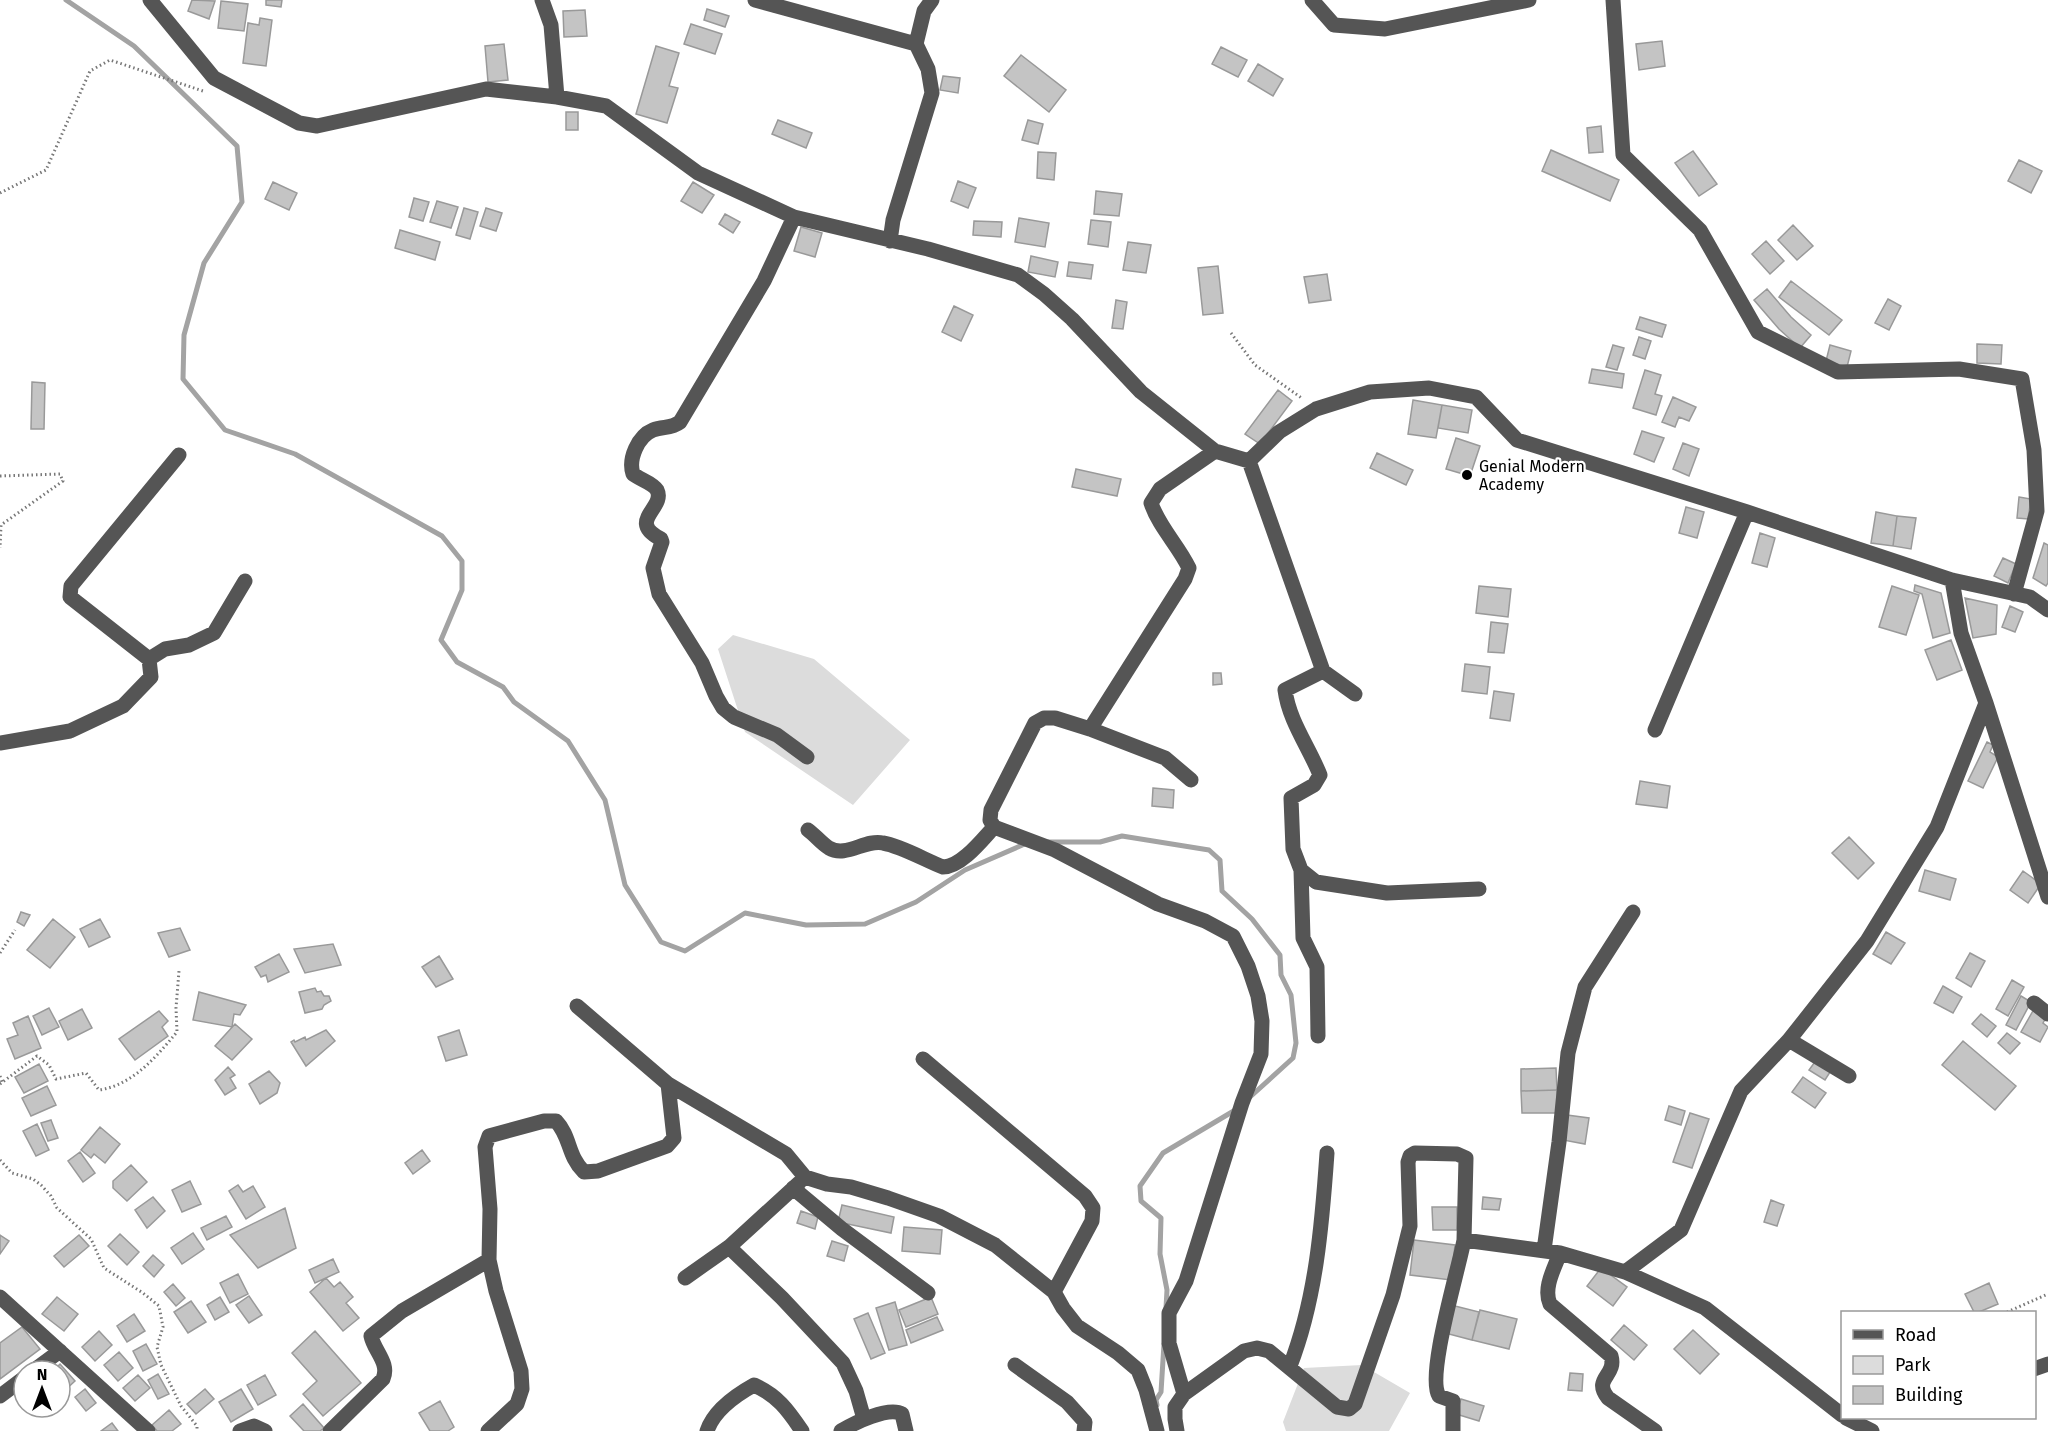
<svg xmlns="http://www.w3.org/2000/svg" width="2048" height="1431" viewBox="0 0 2048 1431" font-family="'Fira Sans',sans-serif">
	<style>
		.green { fill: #dcdcdc }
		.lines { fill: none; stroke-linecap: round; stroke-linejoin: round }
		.stream { stroke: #a3a3a3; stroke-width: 5 }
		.building { fill: #c4c4c4; stroke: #999; stroke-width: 1.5 }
		.path { stroke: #777; stroke-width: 3; stroke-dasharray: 1.5 3; stroke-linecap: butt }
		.minor { stroke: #555; stroke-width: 15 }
		.poi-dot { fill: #000; stroke: #fff; stroke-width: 2 }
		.labels { text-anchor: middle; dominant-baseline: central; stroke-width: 4.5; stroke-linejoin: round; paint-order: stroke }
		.poi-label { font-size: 16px; fill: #000; stroke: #fff; text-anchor: start }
	</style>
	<rect width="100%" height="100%" fill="#fff"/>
	<!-- green -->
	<path class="green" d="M733 635 814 659 910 740 853 805 745 732 718 649Z
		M1362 1365 1410 1393 1389 1431H1286L1283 1422 1304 1368Z"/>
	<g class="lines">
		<!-- stream -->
		<path class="stream" d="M66 0 134 46 237 146 242 202 204 263 184 335 183 379 225 430 295 454 442 536 462 561V590L441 640 457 662 503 687 514 702 568 741 605 800 625 885 661 942 685 951 745 913 806 925 865 924 916 902 965 870 1027 843
			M1048 842H1100L1122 836 1209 850 1220 860 1222 891 1252 919 1280 955 1281 975 1291 995 1296 1043 1293 1058 1250 1097
			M1166 1308 1167 1290 1160 1254 1161 1218 1141 1201 1140 1186 1163 1153 1237 1109
			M1157 1405 1156 1400 1161 1392 1164 1344"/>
	</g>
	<!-- building -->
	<path class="building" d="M192 0 215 1 209 19 188 11Z
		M266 0H282L281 7 266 5Z
		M221 1 248 4 244 31 218 28Z
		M707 9 729 16 725 27 704 20Z
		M585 10 587 36 564 37 563 11Z
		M260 18 272 20 266 66 243 63 248 23 259 25Z
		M691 24 722 34 715 54 684 44Z
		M1662 41 1665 66 1639 70 1636 44Z
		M504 44 508 80 488 82 485 46Z
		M656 46 679 53 669 86 678 88 667 123 636 114Z
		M1221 47 1247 60 1238 77 1212 64Z
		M1021 55 1066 90 1049 112 1004 76Z
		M1258 64 1283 79 1273 96 1248 81Z
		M943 76 960 78 958 93 940 90Z
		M566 112H578V130H566Z
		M778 120 812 133 806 148 772 134Z
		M1028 120 1043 124 1038 144 1022 140Z
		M1601 126 1603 152 1589 153 1587 128Z
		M1551 150 1619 180 1610 201 1542 171Z
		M1693 151 1717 184 1699 196 1675 163Z
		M1038 152 1056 153 1054 180 1037 178Z
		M2019 160 2042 171 2031 193 2008 181Z
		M958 181 976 188 968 208 951 201Z
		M273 182 297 193 289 210 265 199Z
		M693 182 714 195 702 213 681 201Z
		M1096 191 1122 194 1119 216 1094 214Z
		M414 198 429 202 423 221 409 217Z
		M437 201 458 207 451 228 430 222Z
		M464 208 478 212 470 239 456 235Z
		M486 208 502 213 496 231 480 226Z
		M725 214 740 222 733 233 719 224Z
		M1019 218 1049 223 1045 247 1015 242Z
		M1091 220 1111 222 1108 247 1088 244Z
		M974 221 1002 222 1001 237 973 235Z
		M1793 225 1813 246 1797 260 1778 240Z
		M801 227 822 233 815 257 794 251Z
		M400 230 440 242 435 260 395 248Z
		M1766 241 1784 261 1770 274 1752 254Z
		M1128 242 1151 245 1146 273 1123 270Z
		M1031 256 1058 262 1055 277 1028 272Z
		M1069 262 1093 265 1091 279 1067 276Z
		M1218 266 1223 313 1203 315 1198 268Z
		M1327 274 1331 300 1309 303 1304 277Z
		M1791 281 1842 320 1829 335 1779 297Z
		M1767 289 1791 317 1811 335 1800 348 1779 329 1754 300Z
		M1888 299 1901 306 1889 330 1875 323Z
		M1116 300 1127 302 1123 329 1112 328Z
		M954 306 973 315 961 341 942 332Z
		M1640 317 1666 325 1662 337 1636 329Z
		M1639 337 1651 341 1645 359 1633 355Z
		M1977 344 2002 345 2001 364 1977 363Z
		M1613 345 1624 348 1617 370 1606 367Z
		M1830 345 1851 351 1847 367 1826 361Z
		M1592 369 1624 374 1622 388 1589 383Z
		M1645 370 1661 375 1655 394 1662 396 1656 415 1633 408Z
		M32 382 45 383 44 429H31Z
		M1278 390 1292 401 1260 444 1245 434Z
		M1673 397 1696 407 1689 421 1679 417 1675 427 1662 422Z
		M1413 400 1442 405 1436 438 1408 434Z
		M1442 405 1472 410 1468 433 1438 428Z
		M1642 431 1664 438 1654 462 1634 454Z
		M1456 438 1480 446 1470 476 1446 469Z
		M1683 443 1699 449 1689 476 1673 469Z
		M1377 453 1413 470 1406 485 1370 468Z
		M1076 469 1121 479 1117 496 1072 487Z
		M2019 497 2031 499 2028 519 2017 518Z
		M1686 507 1704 512 1697 538 1679 533Z
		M1876 512 1897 516 1893 546 1871 543Z
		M1897 516 1916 518 1911 549 1893 546Z
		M1760 533 1775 538 1767 567 1752 563Z
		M2044 543 2048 545V583L2046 586 2033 578Z
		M2003 558 2016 564 2008 583 1994 576Z
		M1915 585 1941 593 1950 633 1933 638 1922 594 1914 591Z
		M1479 586 1511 589 1508 617 1476 613Z
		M1892 586 1919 595 1906 635 1879 627Z
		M1965 598 1997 605 1996 634 1973 638Z
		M2010 606 2023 612 2015 632 2002 627Z
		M1491 622 1508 624 1504 653 1488 652Z
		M1951 640 1962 670 1937 680 1925 650Z
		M1465 664 1490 667 1487 694 1462 691Z
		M1213 673H1221L1222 684 1213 685Z
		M1494 691 1514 694 1510 721 1490 718Z
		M1987 742 1993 745 1990 752 1998 757 1983 788 1968 781Z
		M1640 781 1670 786 1667 808 1636 804Z
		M1153 788 1174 790 1173 808 1152 806Z
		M1849 837 1874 863 1858 879 1832 853Z
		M1925 870 1956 879 1950 900 1919 891Z
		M2023 871 2041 884 2028 903 2010 890Z
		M21 912 30 915 24 926 17 922Z
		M53 919 75 937 50 968 27 950Z
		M100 919 110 937 89 947 80 929Z
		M180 928 190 950 169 957 158 933Z
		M1886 932 1905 943 1891 964 1873 954Z
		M333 944 341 965 305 973 294 949Z
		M1970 953 1985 961 1971 987 1956 978Z
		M279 954 289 972 268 982 266 975 261 977 255 967Z
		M439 956 453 979 436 987 422 967Z
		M2012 980 2024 987 2008 1016 1996 1009Z
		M1943 986 1962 997 1953 1013 1934 1003Z
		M315 988 317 992 321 991 324 996H329L331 1001 324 1005 322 1009 305 1013 299 992Z
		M199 992 246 1005 240 1015 234 1014 232 1027 193 1020Z
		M2021 996 2031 1002 2016 1030 2006 1025Z
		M49 1008 59 1027 42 1035 33 1016Z
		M82 1009 92 1028 68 1040 59 1021Z
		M2034 1009 2047 1016 2043 1023 2048 1027 2040 1042 2021 1032Z
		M159 1011 168 1021 162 1027 168 1036 135 1060 119 1039Z
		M1981 1014 1996 1026 1987 1037 1972 1024Z
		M28 1016 41 1048 15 1059 7 1039 18 1035 13 1023Z
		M235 1024 252 1039 232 1060 215 1046Z
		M326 1030 335 1041 306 1066 291 1042 294 1040 295 1042 305 1037 306 1040Z
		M459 1030 467 1055 446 1061 438 1037Z
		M2007 1033 2020 1043 2010 1054 1998 1043Z
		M1963 1041 2016 1086 1995 1110 1942 1065Z
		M1817 1059 1832 1069 1825 1080 1809 1070Z
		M39 1064 48 1081 24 1093 15 1077Z
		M228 1067 235 1075 230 1078 236 1088 225 1095 215 1080Z
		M1556 1068 1557 1090 1521 1091V1069Z
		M269 1071 280 1083 277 1093 260 1104 249 1084Z
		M1803 1077 1826 1093 1815 1108 1792 1092Z
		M47 1086 56 1105 31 1116 22 1098Z
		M1557 1090 1558 1113H1522L1521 1091Z
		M1669 1106 1685 1111 1681 1125 1665 1120Z
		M1690 1113 1709 1119 1692 1168 1673 1162Z
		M1567 1115 1589 1118 1585 1144 1563 1140Z
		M51 1120 58 1138 48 1141 41 1123Z
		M37 1124 49 1150 36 1156 23 1131Z
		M100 1127 120 1144 105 1163 94 1154 91 1158 81 1150Z
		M422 1150 430 1161 413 1174 405 1163Z
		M80 1152 95 1173 83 1182 68 1161Z
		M131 1165 147 1182 127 1201 113 1188V1181Z
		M190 1181 201 1204 182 1212 172 1190Z
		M238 1185 243 1192 253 1186 265 1207 246 1219 229 1191Z
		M153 1197 165 1211 147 1228 135 1210Z
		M1483 1197 1501 1199 1499 1210 1482 1209Z
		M1771 1200 1784 1205 1777 1226 1764 1222Z
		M842 1205 894 1217 891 1233 838 1222Z
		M1432 1207H1457V1230H1433Z
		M285 1208 296 1248 258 1268 230 1235Z
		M801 1211 818 1217 815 1229 797 1223Z
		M226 1216 232 1227 207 1240 201 1228Z
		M904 1227 942 1230 940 1254 902 1251Z
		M193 1233 204 1249 182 1264 171 1248Z
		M120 1234 139 1252 127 1265 108 1246Z
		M0 1235 9 1241 0 1254Z
		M79 1235 89 1246 64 1267 54 1256Z
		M1414 1240 1455 1245 1451 1280 1410 1275Z
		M832 1241 848 1246 844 1261 827 1256Z
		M153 1255 164 1265 154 1277 143 1266Z
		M333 1259 339 1272 315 1283 309 1270Z
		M1601 1268 1627 1287 1613 1306 1587 1286Z
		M238 1274 248 1294 230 1303 220 1283Z
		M326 1278 334 1287 340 1282 353 1297 346 1303 359 1318 343 1331 310 1292Z
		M1989 1283 1998 1304 1979 1312H1974L1965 1294Z
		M173 1284 185 1298 176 1306 164 1292Z
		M249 1296 262 1315 249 1323 236 1305Z
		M57 1297 78 1314 64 1331 42 1314Z
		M220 1297 229 1312 215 1320 207 1305Z
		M931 1297 938 1314 906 1327 899 1310Z
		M191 1301 206 1322 188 1333 174 1312Z
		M895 1302 907 1345 889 1350 876 1308Z
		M1451 1305 1479 1312 1472 1340 1445 1333Z
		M1480 1310 1517 1319 1509 1349 1472 1340Z
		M868 1313 885 1353 871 1359 854 1319Z
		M134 1314 145 1331 127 1342 117 1326Z
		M937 1317 943 1330 911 1343 906 1330Z
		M1624 1325 1647 1345 1634 1360 1611 1340Z
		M22 1327 40 1349 0 1379V1343Z
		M1693 1330 1719 1354 1700 1374 1674 1349Z
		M99 1331 112 1345 95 1361 82 1347Z
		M315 1331 361 1383 323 1416 303 1394 317 1381 292 1353Z
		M146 1344 157 1364 143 1371 133 1351Z
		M119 1352 133 1368 118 1381 104 1365Z
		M60 1364 75 1381 62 1393 60 1391V1371H53Z
		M1570 1373 1583 1374 1582 1391 1568 1390Z
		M158 1374 169 1394 158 1399 148 1380Z
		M138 1375 150 1388 135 1401 123 1388Z
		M265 1375 276 1395 258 1405 247 1385Z
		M85 1389 96 1403 86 1411 75 1397Z
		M205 1389 214 1399 196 1414 187 1404Z
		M241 1389 253 1409 231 1422 219 1402Z
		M1461 1399 1484 1406 1479 1421 1456 1414Z
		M440 1401 454 1427 448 1431H430L419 1413Z
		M303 1404 324 1428 320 1431H304L290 1416Z
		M169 1410 181 1424 172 1431H157L152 1425Z
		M112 1423 118 1431H101Z"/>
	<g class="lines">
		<!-- path -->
		<path class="path" d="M0 193 46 170 90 71 110 60 203 91
			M1231 333 1255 365 1303 399
			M0 476 60 474 63 481 1 525 0 548
			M0 953 15 930
			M0 1076 2 1082
			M0 1084 37 1056 49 1065 56 1079 86 1073 99 1090C133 1085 156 1057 177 1032L176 1008 179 971
			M0 1160 12 1173 33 1179 41 1185 51 1196 57 1208 91 1239 104 1268 143 1293 159 1306 163 1327 157 1347 161 1365 181 1406 197 1426V1431
			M2007 1312 2048 1294"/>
		<!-- minor -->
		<path class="minor" d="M150 0 214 78 299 123 317 126 486 89 557 97 606 106 698 173 794 217 928 249 1018 275 1044 294 1072 319 1141 392 1215 451 1249 461 1279 432 1316 409 1370 392 1429 388 1476 397 1517 440 1747 512 1952 580 2030 597 2048 610
			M542 0 551 25 557 97
			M755 0 916 44
			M1312 0 1334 25 1385 29 1529 0
			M1613 0 1623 155 1700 230 1758 332 1838 372 1959 369 2022 379 2034 450 2037 511 2014 594
			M794 217 764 281 680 422C671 429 663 426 653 430 638 436 628 459 633 474 639 479 653 483 657 490 666 508 626 521 661 539L662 542 653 568 659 594 702 663 716 696 723 708 734 717 777 735 807 757
			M890 241 893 220 932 93 928 69 916 44 924 11 932 0
			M1249 461 1323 671 1355 694
			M1952 580 1961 633 1986 703 2048 897
			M149 659 165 649 189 645 214 633 245 581
			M1323 671 1285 690C1289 721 1309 747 1320 775L1314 785 1291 798 1293 849 1301 870 1316 882 1387 893 1479 889
			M1090 729 1165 758 1191 780
			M1655 730 1747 512
			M0 743 70 731 123 706 151 677 149 659 70 597 71 586 179 455
			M808 830C815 835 821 843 829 848 846 858 865 839 883 843 901 846 925 860 943 867 961 867 982 840 994 827
			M1301 870 1303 938 1317 967 1318 1036
			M2034 1003 2048 1014
			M577 1006 668 1084 786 1154 805 1177 827 1184 851 1187 888 1198 939 1216 995 1245 1054 1292 1063 1308 1077 1326 1118 1353 1138 1370 1146 1390 1157 1431
			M1789 1040 1849 1076
			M923 1059 1085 1196 1093 1208 1092 1221 1054 1292
			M793 1188 842 1229 928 1293
			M729 1247 782 1298 843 1363 856 1391 864 1419
			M1544 1250 1559 1142 1568 1053 1585 987 1633 912
			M1560 1253C1554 1269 1543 1288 1550 1304L1611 1356C1617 1376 1592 1378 1608 1398L1655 1431
			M1625 1272 1681 1230 1741 1091 1789 1040 1867 941 1937 827 1986 703
			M685 1278 729 1247 799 1183
			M0 1297 148 1431
			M1015 1365 1067 1402 1085 1422 1084 1431
			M1290 1366C1316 1299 1322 1225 1327 1153
			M2034 1369 2048 1364
			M33 1371 60 1351
			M1184 1394 1169 1343V1313L1186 1281 1242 1103 1261 1054 1262 1021 1258 996 1248 966 1233 936 1205 921 1158 904 1055 850 994 827 990 820 991 810 1035 723 1044 718H1055L1090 729 1185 579 1189 568C1178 545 1159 527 1151 503L1160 489 1215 451
			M0 1396 24 1378
			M1846 1418 1872 1431
			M240 1431 254 1426 265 1431
			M330 1431 383 1379C390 1363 374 1351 371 1336L402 1311 489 1260
			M488 1431 517 1404 522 1389 521 1371 496 1291 489 1260 490 1209 485 1147 489 1136 544 1121H556C571 1137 567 1155 584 1172L598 1171 667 1146 674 1138 668 1084
			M707 1431C714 1410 736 1395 754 1385 777 1395 788 1410 802 1431
			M841 1431C854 1423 889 1406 902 1414L906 1431
			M1177 1431 1175 1419V1407L1184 1394 1244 1351 1257 1348 1269 1351 1337 1407 1349 1409 1355 1404 1393 1295 1410 1226 1408 1162 1410 1156 1415 1153 1457 1154 1466 1158 1464 1240
			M1453 1431V1401L1439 1396C1426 1376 1459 1268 1464 1240L1560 1253 1625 1272 1705 1308 1842 1415"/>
	</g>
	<!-- markers -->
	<circle class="poi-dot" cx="1467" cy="475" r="6"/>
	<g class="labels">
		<!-- poi labels -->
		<g class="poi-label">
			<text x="1479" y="466">Genial Modern<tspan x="1479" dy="18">Academy</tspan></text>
		</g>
	</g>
	<!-- legend -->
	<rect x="1841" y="1311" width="195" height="108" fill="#ffffff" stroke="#999999" stroke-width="1.5"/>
	<rect x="1853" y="1330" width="30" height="9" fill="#555555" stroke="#999999" stroke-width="1.5"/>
	<text x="1895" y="1341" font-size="18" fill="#000000">Road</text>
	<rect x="1853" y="1356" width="30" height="18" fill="#dcdcdc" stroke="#999999" stroke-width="1.5"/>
	<text x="1895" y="1371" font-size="18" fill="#000000">Park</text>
	<rect x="1853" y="1386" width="30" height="18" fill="#c4c4c4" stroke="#999999" stroke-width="1.5"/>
	<text x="1895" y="1401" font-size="18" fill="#000000">Building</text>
	<!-- north arrow -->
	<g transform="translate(42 1389)"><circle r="28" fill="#ffffff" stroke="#999999" stroke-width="1.5"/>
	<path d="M0-4.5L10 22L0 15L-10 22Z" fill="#000000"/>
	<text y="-9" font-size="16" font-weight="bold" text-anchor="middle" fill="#000000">N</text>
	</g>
</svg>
